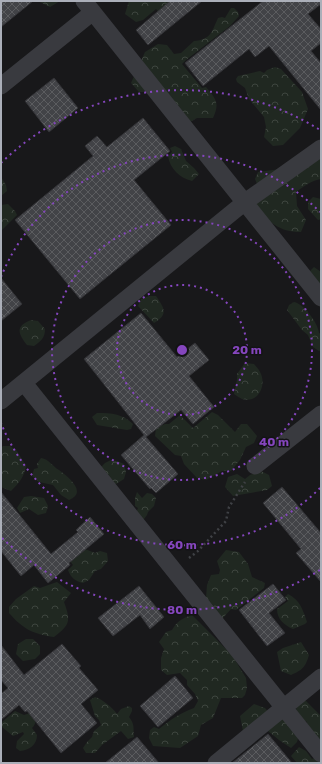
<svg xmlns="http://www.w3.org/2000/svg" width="322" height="764" viewBox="0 0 322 764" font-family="Rubik,sans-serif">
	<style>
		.forest { fill: url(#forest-crowns) }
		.building { fill: url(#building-cross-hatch); stroke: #323236 }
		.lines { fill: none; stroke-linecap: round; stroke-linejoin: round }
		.path { stroke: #3f4145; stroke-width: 2.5; stroke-dasharray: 2 3; stroke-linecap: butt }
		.minor { stroke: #393a3f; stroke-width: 17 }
		.ring { fill: none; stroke: #8546be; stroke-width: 2; stroke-dasharray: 2 4 }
		.centre { fill: #8546be; stroke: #131315; stroke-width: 2 }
		.ring-label { font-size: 12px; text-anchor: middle; font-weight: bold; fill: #8546be; stroke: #131315; stroke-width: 3; stroke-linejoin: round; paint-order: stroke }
	</style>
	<defs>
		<pattern id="forest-crowns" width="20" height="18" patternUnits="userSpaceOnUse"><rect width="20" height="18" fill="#202821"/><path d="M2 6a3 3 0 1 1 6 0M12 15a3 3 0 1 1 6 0" fill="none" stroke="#3e453f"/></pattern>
		<pattern id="building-cross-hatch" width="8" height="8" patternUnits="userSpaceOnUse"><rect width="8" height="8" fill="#424347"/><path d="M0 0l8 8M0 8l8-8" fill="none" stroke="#5b5c5f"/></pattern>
	</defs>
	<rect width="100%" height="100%" fill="#18181a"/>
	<!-- forest -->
	<path class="forest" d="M38 1H60L50 7Z
		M129 1H179L163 16 156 9 143 20 136 22 125 14Z
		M231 8H234L238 12 239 16 230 26 186 60 182 64 202 88 206 87C216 99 220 103 213 118H197L190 122 164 92H139L131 83 145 52 158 44 167 45 174 54 181 53 194 41C211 40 212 31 218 18L222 17 225 18Z
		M275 67 281 69 302 92 308 109 300 128 283 145 273 146 264 137 266 127 264 117 249 99 245 88 237 82 236 79 238 76 260 71 264 73 267 70Z
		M175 146 181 149 186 161 194 168 199 174 192 181C180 178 170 169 168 156L172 152 170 148Z
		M321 147V179C312 180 303 187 296 192L297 206 306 220 301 232C278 232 267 220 252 204L260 191 255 179 258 172 281 169Z
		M1 177 6 185 7 191 1 196Z
		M313 197 321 199V219L318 220 308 209V202Z
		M8 204 15 211 17 215 1 231V205Z
		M314 267 321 272V287L310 271Z
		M149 296H156C164 308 169 314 154 323L138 306 141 299Z
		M294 302C304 304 318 323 319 333L321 334V350L319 351 313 347 308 335 302 330 287 310 289 305Z
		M31 320 38 321 45 329C45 338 41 341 34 346L27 345C18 334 15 326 31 320Z
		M245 363 254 364C256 367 259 369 260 372 267 384 259 404 242 399 240 398 237 396 234 394 235 388 238 380 237 374Z
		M212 412 218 415 235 432 241 424H247L257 436 254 443 246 447 240 460 231 471H222L206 480 197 478 184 464 181 456 175 455 155 436 156 428 165 424H169L180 415 193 428Z
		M97 413C112 413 123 414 133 424L131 429 127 430 97 425 92 417Z
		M3 446H10L17 451 26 466C24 477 19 483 11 491L1 487V448Z
		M41 458C49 459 52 466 59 470 68 477 88 492 69 500L61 495 53 485 39 482 32 476 34 469 38 468 37 464Z
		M111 460 117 461 124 464 126 472 124 479 116 484H111L100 468 105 463Z
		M261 471 269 475 272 486 267 490 233 496 225 487 228 477 237 474 245 479 250 475Z
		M137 492 142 498 147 493 152 494 156 498 154 506 148 512 147 515 144 519 137 520 136 513 138 508 135 506V498Z
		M31 496 44 498 48 506 46 513 38 515 29 509 20 513 17 508 24 497Z
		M85 549 95 553 100 551 107 553 108 561 101 569 95 571 89 580 83 583C75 581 71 578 68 570L73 565 67 557Z
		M226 550 239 552 248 564 252 577 265 583 264 588 236 610 231 609 222 619 215 615 213 605 206 598 207 585 211 575 219 574 220 570 217 561Z
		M57 582 71 593 64 602C71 621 70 625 54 637 33 634 23 629 9 613V607L16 599 34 586 40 588Z
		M288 594C300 600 303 610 307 622L305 624 293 629C284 625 277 619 277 609L288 601 285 597Z
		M192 615 232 655 246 678 247 688 245 695 242 698H221L213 718 201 725 198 736 180 748 153 746 149 738 150 730 154 727 159 729C170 720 180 713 194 708L198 701 195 694 187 685V680L180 673 167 675 161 670V658L164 649 159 642 166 632 172 630C177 621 183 618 192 615Z
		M26 639H33L40 646V654L35 659 23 661 16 654 18 644Z
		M301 642 309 655C305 668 302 670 291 675L281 671 277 652 283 648Z
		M95 697C102 699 112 707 117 714L121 709 129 706 132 708V711L129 717C135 725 133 727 134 737L128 739 121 731 102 745 95 753H86L83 748 87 742 92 737 94 731 101 725 99 720 95 716 90 700Z
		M297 700 306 701 321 716V747L306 721H302L296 712Z
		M254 704 265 708 271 715 279 714 300 731 297 742 291 748 279 740 268 731H243L240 716Z
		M15 711 24 715 33 712C36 718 37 723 32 728L37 735C37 745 29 750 20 751L16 748 17 741 24 734 23 732 13 736 2 727V722Z
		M299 747 306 751 312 759 321 755V763H297L291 756Z"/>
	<!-- building -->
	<path class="building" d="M1 1H33L1 27Z
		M170 1H202L148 45 136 30Z
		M263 1H321V4L308 14 321 29V43L311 51 321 63V110L269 46 255 57 249 49 203 86 185 63Z
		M54 78 78 108 49 132 25 101Z
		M143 118 170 151 134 180 171 225 80 299 15 220 93 156 85 146 97 136 107 147Z
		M1 278 22 304 1 321Z
		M141 313 177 357 195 343 209 360 189 376 214 407 193 424 181 410 146 437 178 474 156 493 151 488 150 489 121 455 144 435 84 359Z
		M282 487 321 533V582L296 553 301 549 263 503Z
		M1 492 51 554 78 532 76 530 90 517 104 534 69 563 70 565 48 583 34 565 21 576 1 551Z
		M273 584 286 600 269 613 285 633 267 646 239 610Z
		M139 586 164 617 150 629 140 615 113 636 98 618Z
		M62 644 81 666 79 668 98 690 81 704 97 723 61 753 27 711 25 712 19 705 1 720V694L8 688 1 680V645L24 675Z
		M175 676 193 698 158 727 140 706Z
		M268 734 292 763H232Z
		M137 737 159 763H105Z"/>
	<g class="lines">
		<!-- path -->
		<path class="path" d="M189 558 198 551 226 521 229 507 245 482"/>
		<!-- minor -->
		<path class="minor" d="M84 1 321 298
			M1 86 93 12
			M24 383 321 754
			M1 401 245 202 321 148
			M255 466 321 414
			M216 763 321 677"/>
	</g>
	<!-- distance rings -->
	<g class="ring">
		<circle cx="182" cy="350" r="65"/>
		<circle cx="182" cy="350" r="130"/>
		<path d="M320 488A195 195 0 0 1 1 423M1 277A195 195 0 0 1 320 212"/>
		<path d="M320 570A260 260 0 0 1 1 537M1 163A260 260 0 0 1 320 130"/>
	</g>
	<circle cx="182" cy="350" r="6" class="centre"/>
	<g class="ring-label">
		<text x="247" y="354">20 m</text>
		<text x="274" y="446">40 m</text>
		<text x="182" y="549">60 m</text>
		<text x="182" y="614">80 m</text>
	</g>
	<!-- border -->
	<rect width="322" height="764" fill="none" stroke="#abafb9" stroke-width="4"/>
</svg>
